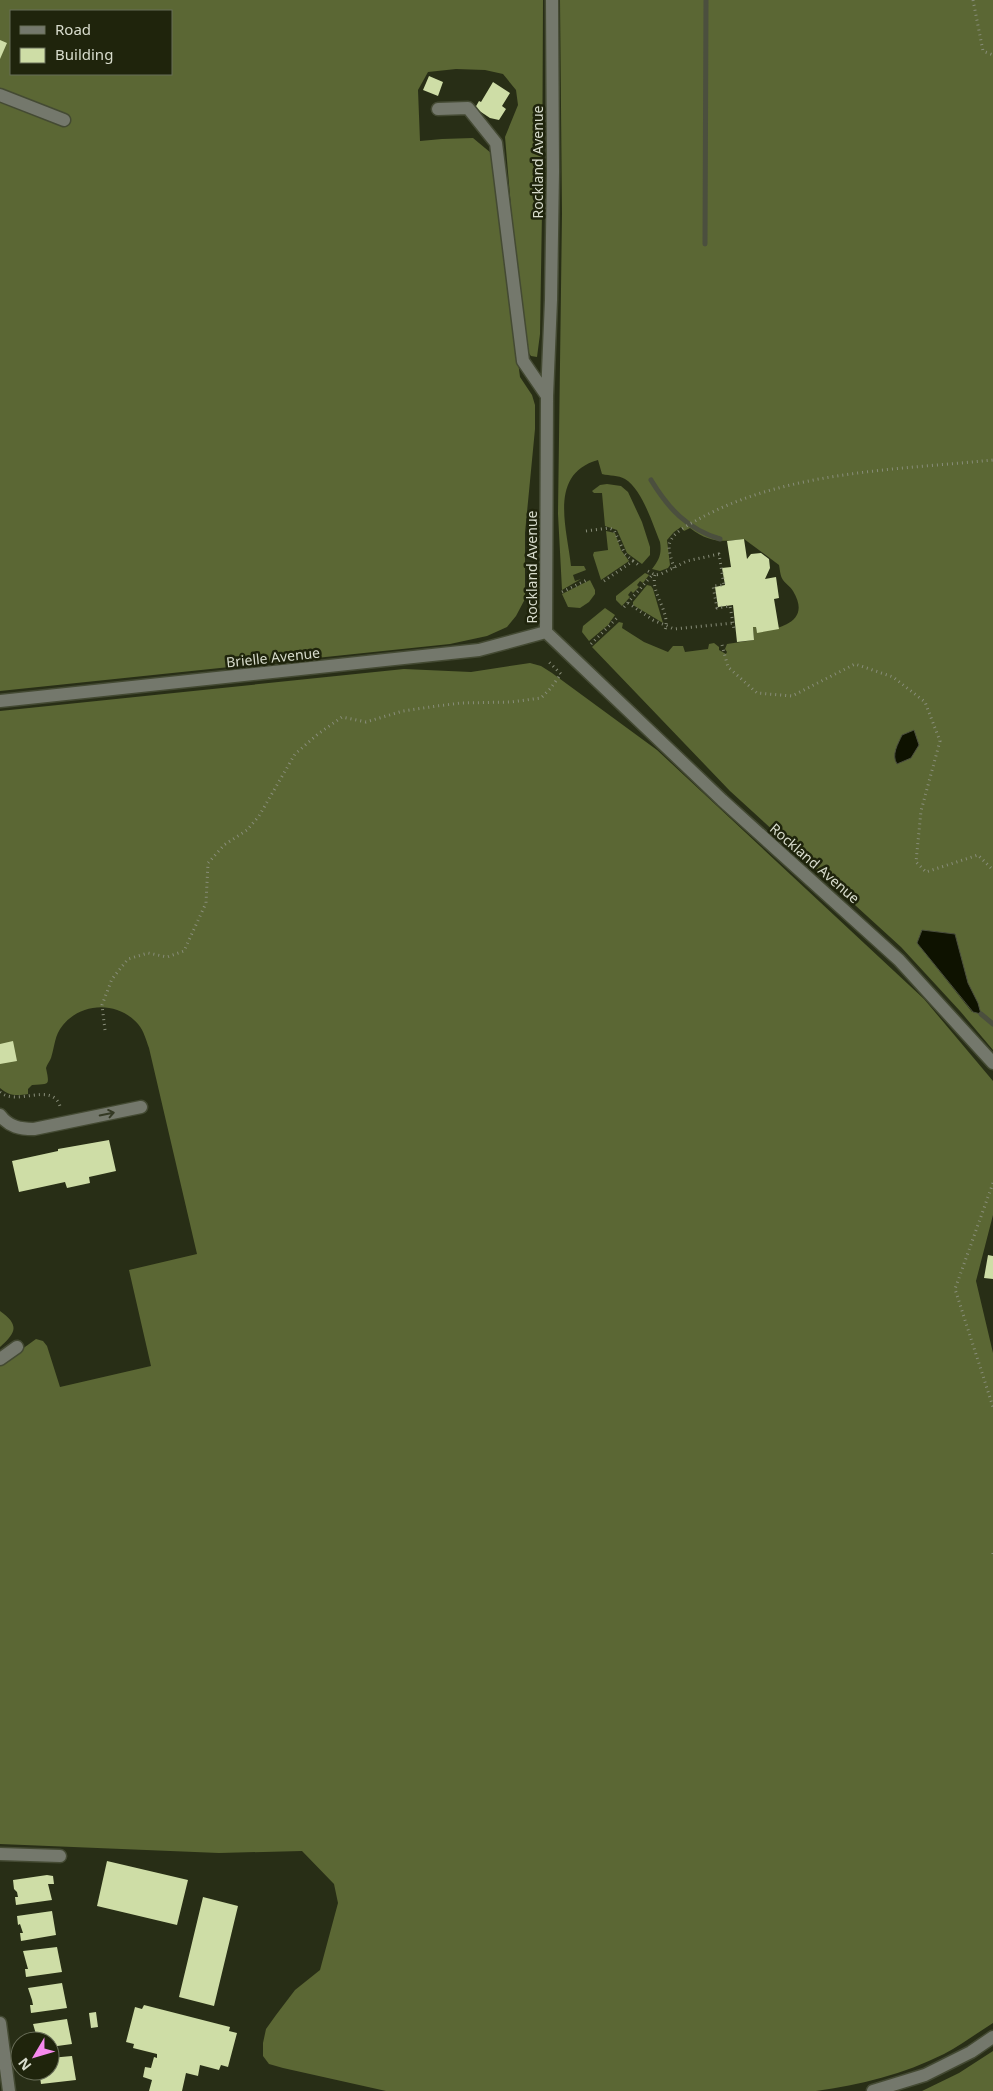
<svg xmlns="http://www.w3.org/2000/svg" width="993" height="2091" viewBox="0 0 993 2091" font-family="'Noto Sans',sans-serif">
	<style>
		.forest { fill: #5b6734; fill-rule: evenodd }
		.water { fill: #0e1200; stroke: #4b4f3e }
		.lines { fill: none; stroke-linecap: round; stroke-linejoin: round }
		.stream { stroke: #4b4f3e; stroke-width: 5 }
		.building { fill: #cedda6 }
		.minor-casing { stroke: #444a33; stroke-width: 15 }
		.path { stroke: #888d79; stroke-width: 3; stroke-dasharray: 1 4; stroke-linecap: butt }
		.minor { stroke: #74786c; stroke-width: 12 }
		.oneway { stroke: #343924 }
		.labels { text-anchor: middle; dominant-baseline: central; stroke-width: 5; stroke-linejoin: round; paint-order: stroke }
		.street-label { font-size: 14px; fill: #d8dccd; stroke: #1f240c }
	</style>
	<rect width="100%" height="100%" fill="#282e16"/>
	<!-- forest -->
	<path class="forest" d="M0 0H543L542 212 540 334 537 357 531 356 526 349 518 290 505 137 518 105 516 90 503 74 485 70 456 69 428 72 418 90 420 141 442 139 473 138 491 153 520 377 532 395 535 405V429L525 533V599L516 616 507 627 487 636 450 644 0 691ZM11 11H171V74H11Z
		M560 0H993V1050L960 1011 901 947 730 791 592 647 619 622 623 623 622 628 644 642 668 652 673 646H683L685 652 708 649 709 644 714 643 719 647V650L726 654 727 652 725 649 727 644 754 640 753 627H756L757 632C779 629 812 622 793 591 790 586 786 584 783 580 780 576 780 569 779 565L744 539C721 542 710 543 690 528L684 531 681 527 674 532 667 540 670 565 668 568 660 571 652 569C659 560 662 554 660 542 653 525 642 489 625 479 618 475 610 476 602 474L598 460C548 474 567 528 571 566H584L586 570 573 575 575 581 581 579 562 590 558 514 562 214ZM922 930 955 934 972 1012 917 943Z
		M607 484 621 486 628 492 642 522 650 547V555L642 564 627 553 617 530 605 526 602 493H594L592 491 600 485Z
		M606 531 615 533 621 550 629 561 601 580 593 555 594 552 608 550Z
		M645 573 649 575 643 583 640 581 637 585 639 587 633 593 631 591 628 595 630 597 622 606 616 600V596Z
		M590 580 595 590V594L589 602 580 608 568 607 562 594Z
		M647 585 651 586 653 589 663 623 633 605V602Z
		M605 608 615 615 608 625 589 641 582 632 583 626Z
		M530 663 541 666 552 673 657 750 924 999 993 1081V1215L976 1281 993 1353V2023C977 2033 961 2045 944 2054 904 2074 860 2085 816 2091H386L283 2068 269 2064 263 2056V2043L266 2029 276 2015 295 1990 320 1970 338 1903 334 1884 302 1851 219 1853 0 1844V1365L36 1339 43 1341 47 1346 60 1387 151 1366 129 1270 197 1254 149 1048C146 1040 144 1031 138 1024 118 1001 82 1002 63 1025 54 1036 55 1046 51 1058 50 1061 47 1064 46 1068 50 1087 49 1083 32 1085L28 1089V1094C16 1096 9 1096 0 1088V711L404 669 471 672Z
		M0 1311C20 1325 16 1333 0 1347Z
		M993 2051V2091H922L959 2073Z"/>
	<!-- water -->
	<path class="water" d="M914 730 919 745 911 758 897 764C891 755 898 744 902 735Z
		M922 930 955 934 968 983 978 1003 981 1014 973 1012 917 943Z"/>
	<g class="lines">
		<!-- stream -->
		<path class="stream" d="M705 244 706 0
			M651 480C668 508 687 529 720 539
			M981 1014 993 1024"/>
	</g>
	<!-- building -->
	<path class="building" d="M0 40 7 43 0 59Z
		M429 76 443 82 438 96 423 90Z
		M493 82 510 93 502 106 506 109 499 120 490 118 475 108 479 101 481 102Z
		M744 539 747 559 751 554 761 553 769 559 770 568 765 579 776 577 779 598 774 599 779 629 757 633 756 627H753L754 640 737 642 733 605 718 607 715 587 725 585 722 568 731 567 727 541Z
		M13 1041 17 1061 0 1064V1044Z
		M109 1140 116 1171 89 1177 90 1183 67 1188 65 1182 19 1192 12 1161 58 1151V1149Z
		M988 1255 993 1256V1279L984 1278Z
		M107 1861 188 1880 177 1925 97 1906Z
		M47 1875 53 1876 54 1884H48L52 1900 16 1905 15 1897H18L17 1892 14 1889 13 1880Z
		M203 1897 238 1906 214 2006 179 1997Z
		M52 1911 56 1935 21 1941 20 1933H23L20 1924 18 1925 17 1916Z
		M57 1947 62 1972 26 1977 25 1969H28L23 1951Z
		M62 1983 67 2008 31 2013 30 2005H33L32 2000 28 1988Z
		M144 2005 230 2027 229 2031 237 2033 228 2067 221 2065 219 2070 200 2065 198 2076 186 2073 182 2091H149L152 2080 143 2077 145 2067 151 2068 154 2057 157 2058V2054L133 2048 134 2044 126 2042 135 2007 142 2009Z
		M96 2012 98 2027 91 2028 89 2013Z
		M67 2019 72 2044 50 2047V2041H38L33 2024Z
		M72 2056 76 2080 41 2084 40 2077 43 2076 42 2071H50V2058Z"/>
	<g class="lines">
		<!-- minor casing -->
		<g class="minor-casing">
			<path id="minor" d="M552 0 553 171 551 300 547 396 546 632 722 800 899 960 993 1063
				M0 95 64 120
				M438 109 468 108 496 143 523 361 547 396
				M0 701 479 650 546 632
				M0 1115C9 1127 20 1129 34 1129L141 1107
				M0 1359 17 1347
				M0 1854 60 1856
				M0 2023 9 2091
				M873 2091 925 2075 971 2052 993 2037"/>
		</g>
		<!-- path -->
		<path class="path" d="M973 0 983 51 993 55
			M586 531 609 528 614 530 625 554 633 561
			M674 568C672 560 667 549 670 542 674 532 688 525 697 520 785 471 894 470 993 460
			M648 571 655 575 661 574 687 561 719 554 724 585 713 586 717 608 730 606 734 629
			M655 575C650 594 673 614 664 632
			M604 581 633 561 640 566
			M562 592 589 579
			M628 603 653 620 674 629 733 623
			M624 607 653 574
			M591 644 617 618
			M722 645 728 667 757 693 792 696 855 664 893 677 925 702 940 741 921 811 916 862 926 872 978 855 993 870
			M105 1030 102 1005 112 979 128 959 148 953 167 957 184 951 206 903 208 863 224 845 247 830 259 816 295 754 318 734 342 717 366 722 403 711 437 706 461 703 511 702 541 698 550 689 561 674 548 661
			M0 1092C17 1107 51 1081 60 1106
			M993 1183 955 1289 993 1407
			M993 1553V1558"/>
		<!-- minor -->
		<use href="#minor" class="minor"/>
	</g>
	<!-- one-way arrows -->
	<defs><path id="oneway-shaft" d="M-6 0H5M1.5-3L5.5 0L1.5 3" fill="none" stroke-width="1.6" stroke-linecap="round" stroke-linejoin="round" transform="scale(1.25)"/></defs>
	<use class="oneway" href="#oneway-shaft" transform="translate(107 1114) rotate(-11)"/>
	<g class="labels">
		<!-- street labels -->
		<g class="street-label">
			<text transform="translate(537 162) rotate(-90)">Rockland Avenue</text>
			<text transform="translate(531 567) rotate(-90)">Rockland Avenue</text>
			<text transform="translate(273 657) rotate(-6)">Brielle Avenue</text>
			<text transform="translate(815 863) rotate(41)">Rockland Avenue</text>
		</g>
	</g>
	<!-- legend -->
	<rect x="10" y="10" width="162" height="65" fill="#1f240c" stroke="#696e59"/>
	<rect x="20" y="26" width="25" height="8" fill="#74786c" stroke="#696e59"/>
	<text x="55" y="35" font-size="15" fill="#d8dccd">Road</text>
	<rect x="20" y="48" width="25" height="15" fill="#cedda6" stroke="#696e59"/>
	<text x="55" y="60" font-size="15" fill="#d8dccd">Building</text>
	<!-- north arrow -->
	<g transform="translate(35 2056) rotate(232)"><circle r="24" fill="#1f240c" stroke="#696e59"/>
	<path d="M0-4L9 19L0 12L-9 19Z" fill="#f689ed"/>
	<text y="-8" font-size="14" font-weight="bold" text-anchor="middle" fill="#d8dccd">N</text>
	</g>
</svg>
